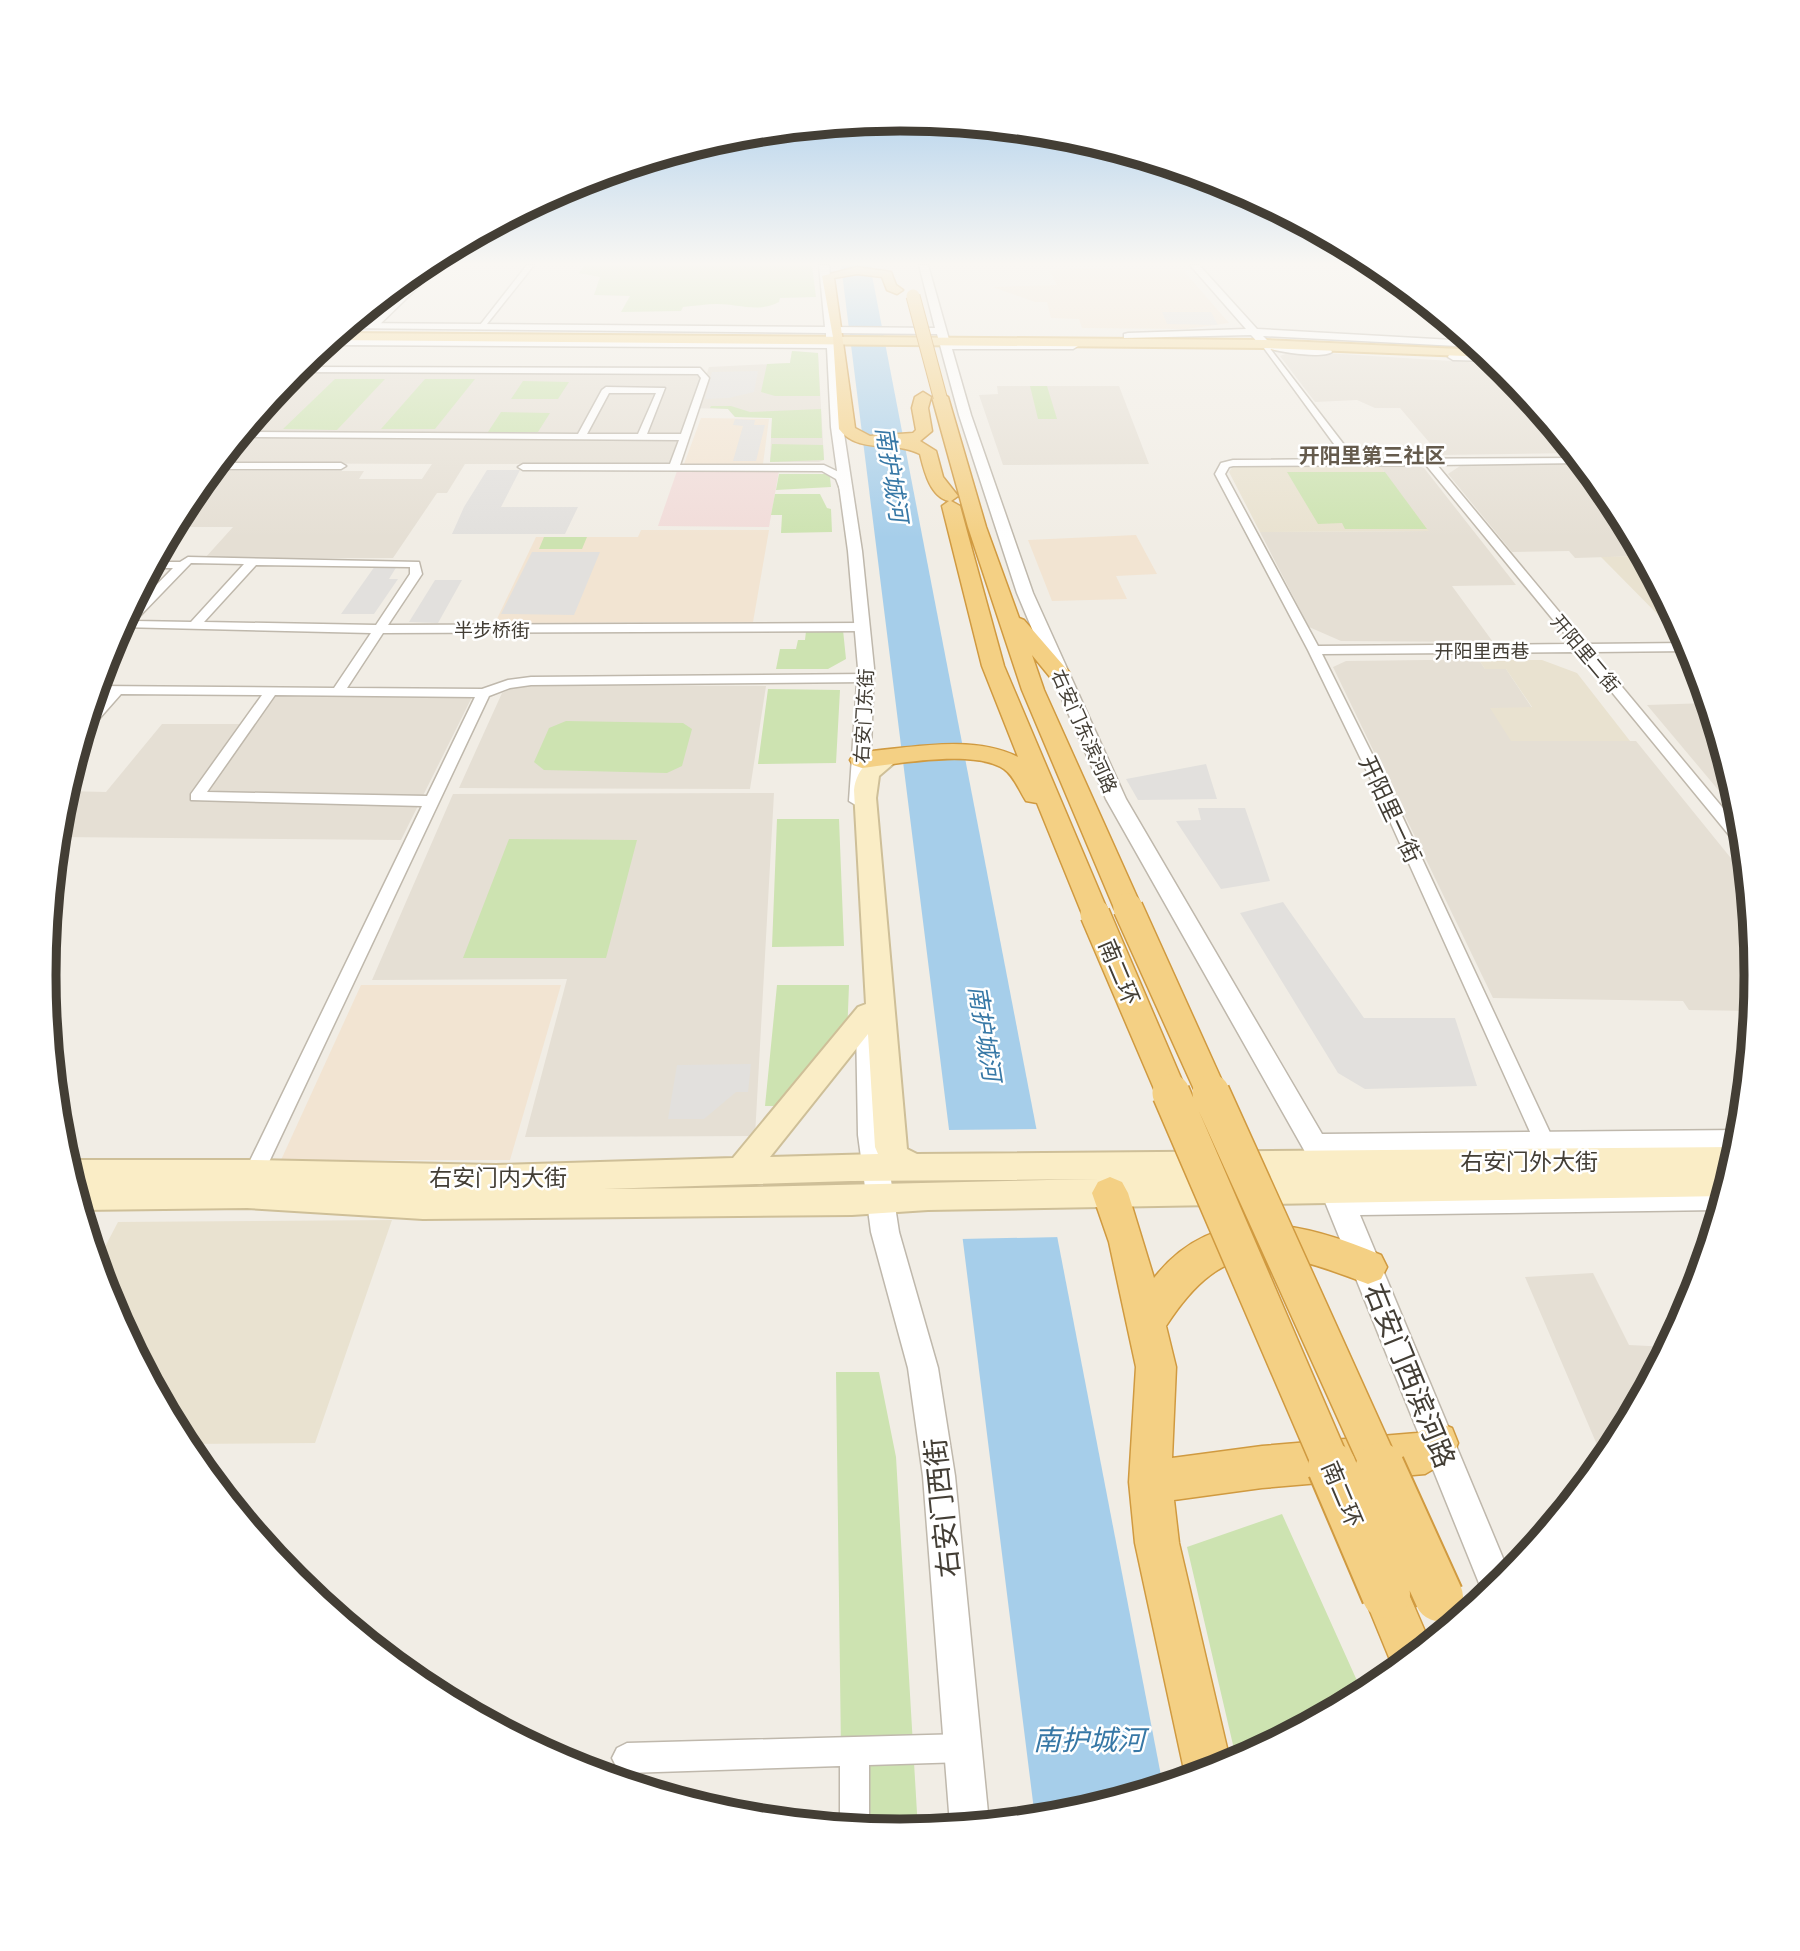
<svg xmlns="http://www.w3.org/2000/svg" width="1800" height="1951" viewBox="0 0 1800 1951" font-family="'Exo 2','Noto Sans SC',sans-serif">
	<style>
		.residential { fill: #e5dfd4 }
		.commercial { fill: #f2e4d2 }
		.education { fill: #e9e2d0 }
		.medical { fill: #f1dcd9 }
		.green { fill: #cde3b1 }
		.parking { fill: #e2e0dd }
		.water { fill: #a6ceea }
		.pier { fill: #f1ede5 }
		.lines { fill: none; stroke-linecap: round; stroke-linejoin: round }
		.minor-casing { stroke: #bfb8ac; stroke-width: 3 }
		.tertiary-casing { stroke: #bfb8ac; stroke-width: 3 }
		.secondary-casing { stroke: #cebf98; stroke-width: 4 }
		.primary-casing { stroke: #dab76b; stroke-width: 4 }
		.trunk-casing { stroke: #d09a40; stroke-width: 3 }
		.minor { fill: #fff; fill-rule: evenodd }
		.tertiary { fill: #fff; fill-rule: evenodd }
		.secondary { fill: #faedc6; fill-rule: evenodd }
		.primary { fill: #f6db99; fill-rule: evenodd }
		.trunk { fill: #f4d084; fill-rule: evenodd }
		.trunk-bridge-far3-casing { stroke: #d09a40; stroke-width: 15; stroke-linecap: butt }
		.trunk-bridge-far2-casing { stroke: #d09a40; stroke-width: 32; stroke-linecap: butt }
		.trunk-bridge-far1-casing { stroke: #d09a40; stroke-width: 40; stroke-linecap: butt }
		.trunk-bridge-casing { stroke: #d09a40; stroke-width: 52; stroke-linecap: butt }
		.trunk-bridge-far3 { stroke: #f4d084; stroke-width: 13 }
		.trunk-bridge-far2 { stroke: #f4d084; stroke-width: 29 }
		.trunk-bridge-far1 { stroke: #f4d084; stroke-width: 37 }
		.trunk-bridge { stroke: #f4d084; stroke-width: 48 }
		.labels { text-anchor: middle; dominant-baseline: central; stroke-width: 5; stroke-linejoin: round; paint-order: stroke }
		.far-street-label { font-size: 19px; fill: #433e35; stroke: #fff }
		.far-quarter-label { font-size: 21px; font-weight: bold; fill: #655b4d; stroke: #fff }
		.street-label { font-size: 23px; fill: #433e35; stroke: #fff }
		.water-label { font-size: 24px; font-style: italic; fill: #3778a6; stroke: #fff }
		.near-street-label { font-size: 28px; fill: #433e35; stroke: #fff }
		.near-water-label { font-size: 28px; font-style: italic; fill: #3778a6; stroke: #fff }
		.rim { fill: none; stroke: #433e35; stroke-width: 9 }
	</style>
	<rect width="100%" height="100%" fill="#f1ede5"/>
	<!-- residential -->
	<path class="residential" d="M792 351 818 353 824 460 819 462H770L772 418 735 417 728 409 689 408 670 464H465L447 493H437L393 558H205L233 527H174L188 499 212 471H364L359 479H422L432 464 218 463 292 373H707L709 367 790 363Z
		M1294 351 1498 364 1574 453 1440 455 1400 408H1375L1357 400 1315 402 1280 356Z
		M997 386H1119L1149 464 1003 465 979 395 998 394Z
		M1463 464H1583L1612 500 1642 556 1575 558 1569 551 1512 552 1448 474Z
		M1379 465 1411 464 1424 468 1516 585 1452 586 1493 642 1341 641 1309 627 1260 532 1428 531Z
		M1425 660H1479L1485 669H1506L1532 708 1511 741H1636L1747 878 1756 976 1753 1011 1689 1010 1683 1001 1493 998 1333 667 1346 661Z
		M519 685 766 686 750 789 459 788 502 693Z
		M273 695 472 697 401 840 57 837 65 791 106 792 162 724H252Z
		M1708 703 1740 809 1741 817 1647 705Z
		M774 793 755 1136 525 1137 567 979 372 980 453 794Z
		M1593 1273 1629 1345 1668 1347 1604 1461 1525 1277Z"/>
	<!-- commercial -->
	<path class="commercial" d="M1079 269 1183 270 1229 323 1186 329 1082 328 1079 319 1051 318 1047 302H1035L993 287 1057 285 1049 270Z
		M701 418 769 419 763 464H684Z
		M641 530H769L753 622 495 623 536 537H638Z
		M1136 535 1157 574 1116 576 1127 599 1052 601 1028 540Z
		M361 985H561L510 1160H281Z"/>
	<!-- education -->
	<path class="education" d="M1379 465 1429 531 1260 532 1229 472 1233 466Z
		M1642 556 1684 634H1677L1601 557Z
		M1479 660H1542L1577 673 1630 741H1511L1490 708 1532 707 1506 669H1485Z
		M392 1220 315 1443 184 1444 109 1303 97 1262 118 1222Z"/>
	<!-- medical -->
	<path class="medical" d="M677 471H779L769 527 658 526Z"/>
	<!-- green -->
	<path class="green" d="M584 265H812L816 297 780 298 779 302C759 313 738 304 717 304 706 304 694 306 683 307L681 311 621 312 630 296 594 295 600 277 579 273Z
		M792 351 818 353 820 396H775L761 392 767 364 790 363Z
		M335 379H385L337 430 283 429Z
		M425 379H475L435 429H381Z
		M523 381 569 382 558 399H511Z
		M1030 386H1047L1057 419H1038Z
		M711 406H731L750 412 821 409 822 438H771L772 418 735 417 728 409 710 408Z
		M501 412 550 413 538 432H488Z
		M772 444 823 445 824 460 770 462Z
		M1287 472H1385L1427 529H1345L1342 523 1318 524Z
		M779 474H825L830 477 831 487 776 490Z
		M775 494H820L827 508 831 509 832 532 781 533 782 515H771Z
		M544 537H587L582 549H539Z
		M843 630 846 659 828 669H776L780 649H796L798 640H805L806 631Z
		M768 689 840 690 836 763 758 764Z
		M566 721 683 723 692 729 682 766 667 773 544 770 534 762 549 728Z
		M777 819H839L844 946 772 947Z
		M509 839 637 840 606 958H463Z
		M777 985H849L847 1037 790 1106H765Z
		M836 1372H879L896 1457 918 1830 900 1832 842 1826Z
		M1282 1514 1363 1694 1237 1762 1187 1547Z"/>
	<!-- parking -->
	<path class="parking" d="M1162 312H1211L1218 325 1167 324Z
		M758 371 754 392 729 398 705 399 712 372Z
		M735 419 755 420 754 425H765L756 461H733L743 426 733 425Z
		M487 470H520L501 507H578L565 534H452L464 507Z
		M532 552H600L574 615 501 614Z
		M375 566H397L389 579H398L374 614H341Z
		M435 580H462L438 623 409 622Z
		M1206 764 1217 799 1138 800 1126 779Z
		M1198 808H1245L1270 881 1221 889 1176 821 1201 820Z
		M1283 902 1364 1018H1455L1477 1086 1365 1089 1338 1073 1240 913Z
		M751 1064 748 1092H736L704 1119H668L677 1065Z"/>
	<!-- water -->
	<path class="water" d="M841 265H870L1163 1786 1067 1815 1035 1818Z"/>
	<!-- pier -->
	<path class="pier" d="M1041 1129 1062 1237 960 1239 947 1130Z"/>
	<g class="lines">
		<!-- minor casing -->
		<g class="minor-casing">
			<path id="minor" d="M434 265H441L376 328H370V324Z
				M527 265H534L483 329H477Z
				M1265 342 1355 459 1578 458 1582 463 1437 465 1586 644 1689 643 1691 651 1593 652 1742 831 1743 847 1738 846 1579 652 1322 654 1389 788 1560 1154 1557 1160 1550 1163 1543 1160 1540 1154 1375 788 1308 650 1215 474 1221 463 1233 460 1345 459 1261 344ZM1426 465 1573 644 1318 646 1225 474 1229 467 1233 466Z
				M298 367 700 368 709 378 680 465H824L845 475 850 490 841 492 836 479 822 471 523 470 518 467 523 464H670L679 440 239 437 244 432 578 434 602 390 606 387 665 388 647 434H681L701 378 698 374 293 372ZM609 393H656L638 434H587Z
				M218 463H341L346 466 341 469H214Z
				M188 557 419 562 422 574 388 625 862 623 868 627 862 631 383 633 347 688 482 689 508 680 531 677 867 674 874 678 867 682 531 685 510 688 489 696 261 1179 254 1182 247 1179 244 1173 422 806 191 800V794L262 695 121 694 91 728 84 729 89 713 106 694H95L97 686 334 688 371 633 120 627 126 616 173 568H152L155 562H180ZM191 563 244 564 191 622 135 621ZM256 565 410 567V574L376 625 204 622ZM275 695 475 697 427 796 207 792Z
				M964 1734 974 1738 978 1748 974 1758 964 1762 869 1765V1829L840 1826V1766L627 1773 617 1768 612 1758 617 1748 627 1743Z"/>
		</g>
		<!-- tertiary casing -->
		<g class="tertiary-casing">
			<path id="tertiary" d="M819 265H829L835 327 935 328 919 265H928L950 343H1073L1078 346 1073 349H952L971 415 1033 593 1126 799 1322 1134 1741 1130 1737 1152 1333 1156 1349 1191 1726 1187 1719 1210 1360 1215 1510 1575 1485 1598 1304 1150 1106 799 1050 672 1017 593 959 415 937 334 836 333 843 427 862 551 874 668 869 801 859 807 849 801 858 668 848 551 831 427 827 348 326 345 333 339 826 342V333L345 328 352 323 825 327Z
				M1190 265H1199L1257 329 1470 341 1477 347 1263 336 1269 342 1331 350 1332 352C1322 359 1277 352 1264 347 1259 345 1255 339 1251 335L1124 338V334L1128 333 1246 329Z
				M1449 355H1487L1494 361 1453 360 1448 357Z
				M868 1015 876 1017 880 1024 884 1135 899 1232 938 1368 955 1476 989 1823 950 1825 923 1476 908 1368 871 1232 858 1135 856 1024 860 1017Z"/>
		</g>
		<!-- secondary casing -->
		<g class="secondary-casing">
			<path id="secondary" d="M889 751 900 758 879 776 876 798 907 1149 917 1154 1734 1147 1738 1148 1724 1196 928 1210 852 1215 423 1219 247 1208 81 1210 66 1162 70 1160H254L496 1165 733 1158 858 1007 866 1004 854 790C856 770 870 756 889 751ZM868 1034 875 1147 878 1154 770 1157ZM1101 1179C935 1182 769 1188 603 1189L851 1181Z"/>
		</g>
		<!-- primary casing -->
		<g class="primary-casing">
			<path id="primary" d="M339 333 1265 340 1481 350 1490 357 1265 348 331 340Z"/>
		</g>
		<!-- trunk casing -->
		<g class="trunk-casing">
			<path id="trunk" d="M857 267 891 272 896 285 903 290 897 294 887 290 882 277 857 274 834 278 855 428 870 436 913 433 916 430 912 408 915 397 923 392 931 397 928 408 932 431 920 441 936 451 943 477 958 496 951 501 960 506 1004 666 1109 914 1105 921 1095 924 1085 921 1037 803 1026 801C1019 790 1014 776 1004 769 974 749 897 764 862 768L853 765 850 760 853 755 862 752C911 748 972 734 1018 757L982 666 942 506 949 501C930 497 924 470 920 454 894 440 859 455 839 429L833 337 822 276Z
				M940 392 948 397 986 527 1019 618 1024 620 1069 672 1066 677H1050L1032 655 1044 690 1142 908 1138 915 1128 918 1118 915 1114 908 1022 690 968 527 932 397Z
				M1110 1177 1122 1182 1128 1193 1154 1278C1215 1200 1302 1221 1381 1255L1387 1267 1381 1279 1368 1284C1276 1249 1226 1233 1166 1326L1176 1367 1172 1458 1262 1446 1417 1433 1437 1422 1452 1428 1458 1443 1452 1458 1425 1474 1262 1488 1174 1500 1179 1543 1231 1765 1186 1779 1135 1543 1129 1482 1136 1367 1109 1242 1092 1193 1098 1182Z
				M1386 1571 1402 1578 1430 1643 1395 1672 1363 1594 1370 1578Z"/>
		</g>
		<!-- minor -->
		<use href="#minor" class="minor"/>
		<!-- tertiary -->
		<use href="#tertiary" class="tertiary"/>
		<!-- secondary -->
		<use href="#secondary" class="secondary"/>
		<!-- primary -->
		<use href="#primary" class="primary"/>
		<!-- trunk -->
		<use href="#trunk" class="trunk"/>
		<!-- trunk-bridge-far3 casing -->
		<g class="trunk-bridge-far3-casing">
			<path id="trunk-bridge-far3" d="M913 296 940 397"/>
		</g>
		<!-- trunk-bridge-far2 casing -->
		<g class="trunk-bridge-far2-casing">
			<path id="trunk-bridge-far2" d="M1128 908 1212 1094
				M1095 914 1172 1094"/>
		</g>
		<!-- trunk-bridge-far1 casing -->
		<g class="trunk-bridge-far1-casing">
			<path id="trunk-bridge-far1" d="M1171 1093 1333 1469
				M1211 1093 1381 1469"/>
		</g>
		<!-- trunk-bridge casing -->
		<g class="trunk-bridge-casing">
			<path id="trunk-bridge" d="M1332 1467 1386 1594
				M1380 1467 1439 1597"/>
		</g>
		<!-- trunk-bridge-far3 -->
		<use href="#trunk-bridge-far3" class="trunk-bridge-far3"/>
		<!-- trunk-bridge-far2 -->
		<use href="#trunk-bridge-far2" class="trunk-bridge-far2"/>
		<!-- trunk-bridge-far1 -->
		<use href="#trunk-bridge-far1" class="trunk-bridge-far1"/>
		<!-- trunk-bridge -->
		<use href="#trunk-bridge" class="trunk-bridge"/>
	</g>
	<!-- sky -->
	<linearGradient id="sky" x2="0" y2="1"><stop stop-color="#8dbee9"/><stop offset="0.49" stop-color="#f9f7f3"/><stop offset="1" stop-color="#f9f7f3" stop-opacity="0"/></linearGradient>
	<rect width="1800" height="538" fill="url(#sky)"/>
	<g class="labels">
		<!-- far-street labels -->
		<g class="far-street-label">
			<text x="492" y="629">半步桥街</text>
			<text x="1482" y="650">开阳里西巷</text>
			<text transform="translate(1586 653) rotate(50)">开阳里二街</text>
			<text transform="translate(863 716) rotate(-87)">右安门东街</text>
			<text transform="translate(1085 731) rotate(66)">右安门东滨河路</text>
		</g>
		<!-- far-quarter labels -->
		<g class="far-quarter-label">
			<text x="1372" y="454">开阳里第三社区</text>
		</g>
		<!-- street labels -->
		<g class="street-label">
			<text transform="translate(1391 809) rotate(65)">开阳里一街</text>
			<text transform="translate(1120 972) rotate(67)">南二环</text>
			<text x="1529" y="1161">右安门外大街</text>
			<text x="498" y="1177">右安门内大街</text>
			<text transform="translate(1343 1494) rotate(67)">南二环</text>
		</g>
		<!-- water labels -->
		<g class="water-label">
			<text transform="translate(893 474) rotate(81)">南护城河</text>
			<text transform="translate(986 1033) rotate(81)">南护城河</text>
		</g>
		<!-- near-street labels -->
		<g class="near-street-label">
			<text transform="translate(1411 1375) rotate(68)">右安门西滨河路</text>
			<text transform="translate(941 1508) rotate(-96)">右安门西街</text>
		</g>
		<!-- near-water labels -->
		<g class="near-water-label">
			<text x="1089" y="1739">南护城河</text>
		</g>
	</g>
	<!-- crop -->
	<path d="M0 0H1800V1951H0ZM56 975a844 844 0 1 1 1688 0a844 844 0 1 1-1688 0Z" fill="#fff" fill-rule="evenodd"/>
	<path class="rim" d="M56 975a844 844 0 1 1 1688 0a844 844 0 1 1-1688 0Z"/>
</svg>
